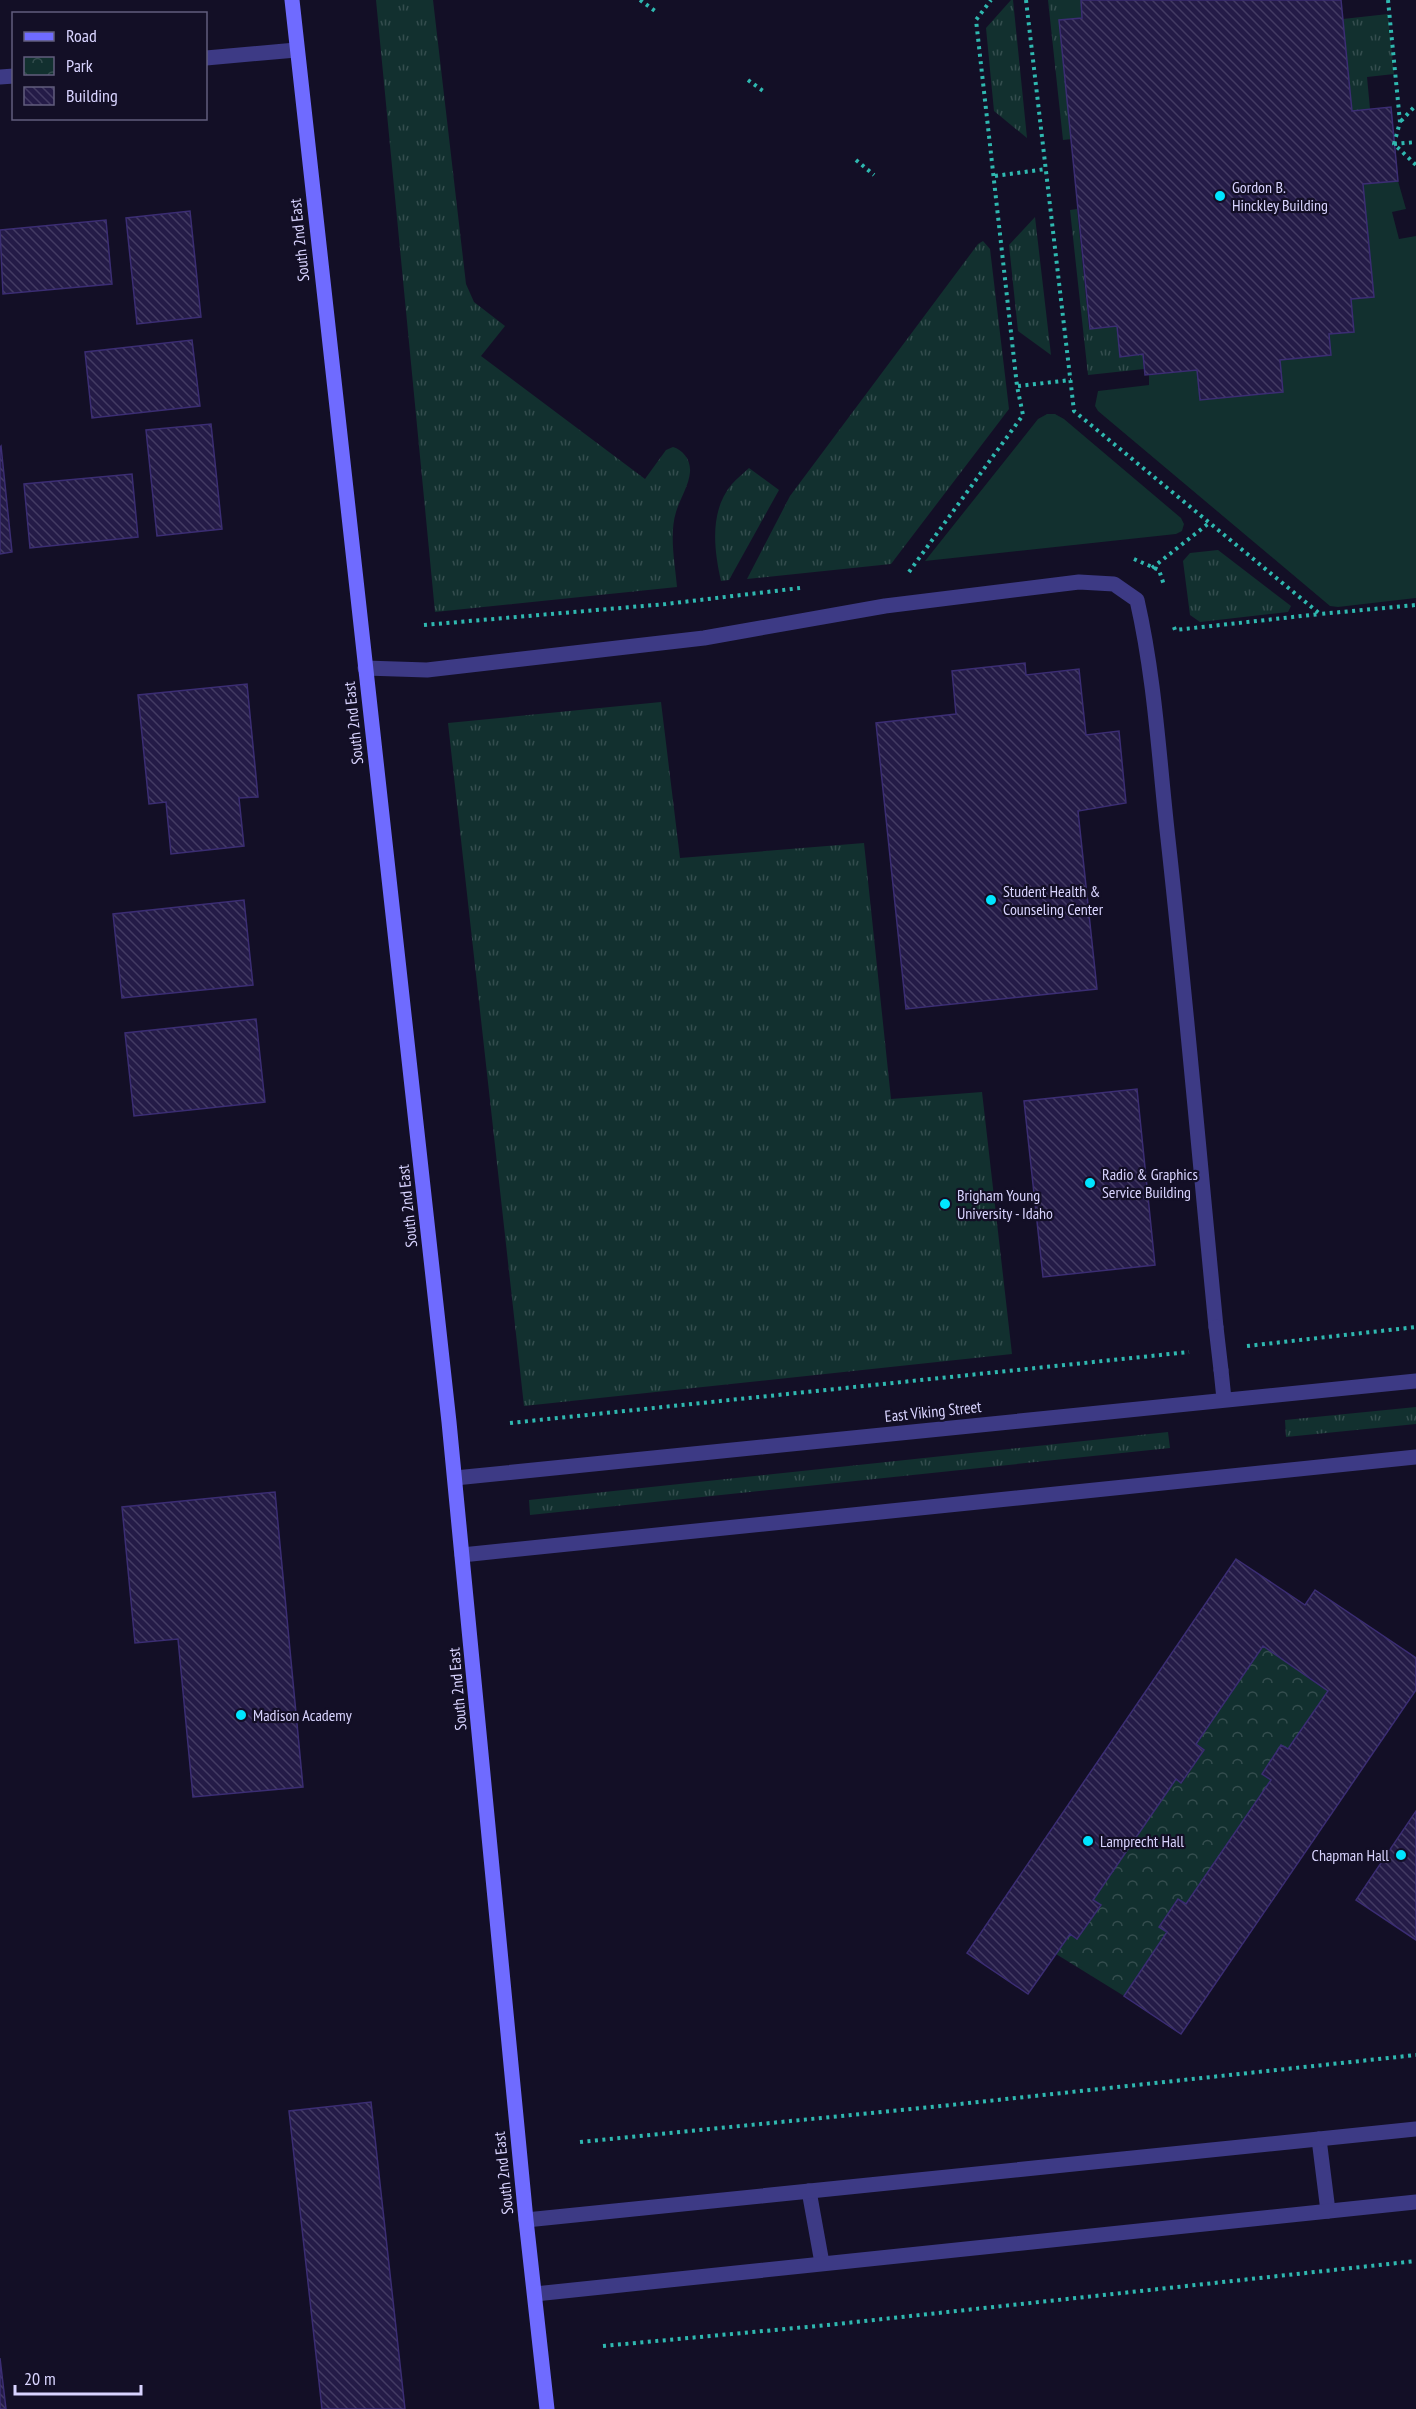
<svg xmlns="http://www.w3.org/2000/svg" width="1416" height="2409" viewBox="0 0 1416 2409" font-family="'PT Sans Narrow',sans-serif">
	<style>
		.grass { fill: url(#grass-tufts) }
		.park { fill: url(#park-crowns) }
		.garden { fill: #12302f }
		.building { fill: url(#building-back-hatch); stroke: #3b2d73; stroke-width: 1.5 }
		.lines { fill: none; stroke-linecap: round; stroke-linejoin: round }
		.path { stroke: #2fb8b0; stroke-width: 4; stroke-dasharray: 3 4.5; stroke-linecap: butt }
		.lane { stroke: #3d3a85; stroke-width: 15 }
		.street { stroke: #3d3a85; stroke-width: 15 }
		.secondary { stroke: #6f6bff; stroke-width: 15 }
		.street-bridge { stroke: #3d3a85; stroke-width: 15 }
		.poi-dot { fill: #00e5ff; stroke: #130f26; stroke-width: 2 }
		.labels { text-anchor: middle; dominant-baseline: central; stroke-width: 4.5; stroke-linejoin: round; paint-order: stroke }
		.poi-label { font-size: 16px; fill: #d9d4ff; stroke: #130f26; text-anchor: start }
		.street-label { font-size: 16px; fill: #d9d4ff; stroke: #130f26 }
	</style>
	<defs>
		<pattern id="grass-tufts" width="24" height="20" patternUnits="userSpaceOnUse" patternTransform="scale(1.5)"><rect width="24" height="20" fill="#12302f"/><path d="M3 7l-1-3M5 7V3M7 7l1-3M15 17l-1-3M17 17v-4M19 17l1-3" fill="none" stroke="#344d4e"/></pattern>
		<pattern id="park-crowns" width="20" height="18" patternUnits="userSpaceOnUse" patternTransform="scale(1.5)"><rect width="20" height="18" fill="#12302f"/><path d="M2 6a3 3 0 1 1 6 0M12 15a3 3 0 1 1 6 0" fill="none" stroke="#344d4e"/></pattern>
		<pattern id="building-back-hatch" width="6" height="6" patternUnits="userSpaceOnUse" patternTransform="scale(1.5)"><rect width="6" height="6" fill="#241b47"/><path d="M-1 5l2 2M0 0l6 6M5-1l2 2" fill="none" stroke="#433b63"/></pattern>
	</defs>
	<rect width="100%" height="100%" fill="#130f26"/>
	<!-- grass -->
	<path class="grass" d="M376 0H433L466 284 474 302 505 326 481 356 645 479 666 450 673 447C683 450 691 460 690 472 689 485 680 499 676 512 669 535 675 563 677 587L435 612Z
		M1011 0H1013L1027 138 994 111 986 28Z
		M1048 0H1081L1082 18 1059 21 1071 139 1063 140Z
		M1388 14 1394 74 1367 77 1370 109 1352 111 1343 19Z
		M1077 209 1089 329 1117 326 1120 357 1143 354 1144 369 1088 375 1070 210Z
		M1035 217 1051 355 1018 331 1009 245Z
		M983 241 990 249 1009 409 891 564 747 579 790 496 978 244Z
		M749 468 779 490 729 580 721 581C714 550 709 511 732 484 737 478 744 473 749 468Z
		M1218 550 1291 606 1288 612 1200 622 1190 615 1183 561 1190 553Z
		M661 702 680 858 864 843 891 1099 982 1092 1012 1354 524 1406 448 723Z
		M1416 1407V1424L1286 1437 1285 1420Z
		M1168 1432 1170 1448 530 1515 529 1500Z"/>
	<!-- park -->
	<path class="park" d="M1263 1646 1328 1691 1288 1749 1262 1774 1271 1780 1186 1904 1178 1899 1159 1926 1167 1932 1124 1996 1056 1954 1070 1934 1077 1939 1100 1905 1093 1900 1176 1779 1182 1783 1204 1750 1196 1744Z"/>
	<!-- garden -->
	<path class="garden" d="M1398 181 1406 209 1392 212 1399 239 1416 236V598L1338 607 1330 606 1098 411 1095 406 1098 391 1149 385V375L1197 370 1200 400 1283 391 1280 360 1331 355 1329 334 1354 331 1351 299 1374 296 1363 184Z
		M1047 414H1055L1064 419 1181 518 1184 524 1182 531 1176 534 925 561 1038 419Z"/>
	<!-- building -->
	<path class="building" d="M1081 0H1341L1352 111 1391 107 1398 181 1363 184 1374 297 1351 299 1354 332 1329 334 1331 355 1280 360 1283 392 1200 400 1197 370 1145 375 1143 354 1120 357 1117 326 1090 329 1059 20 1082 18Z
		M190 211 201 317 137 324 126 218Z
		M106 220 112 284 3 294 0 230Z
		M192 340 200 406 92 418 85 352Z
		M211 424 222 529 157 536 146 430Z
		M1 446 12 552 0 554V447Z
		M132 474 138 537 30 548 24 484Z
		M1025 663 1026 675 1079 669 1086 735 1119 731 1126 803 1078 811 1097 989 906 1009 876 723 956 714 952 671Z
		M247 684 258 797 239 798 244 846 171 854 166 802 149 804 138 695Z
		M244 900 253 985 122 998 113 914Z
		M256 1019 265 1102 134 1116 125 1033Z
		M1137 1089 1155 1265 1043 1277 1024 1101Z
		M275 1492 303 1787 193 1797 178 1639 135 1643 122 1507Z
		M1236 1559 1305 1605 1315 1590 1416 1658V1690L1181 2034 1124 1996 1167 1932 1159 1927 1178 1899 1186 1904 1271 1780 1262 1774 1281 1745 1288 1749 1328 1691 1263 1646 1196 1744 1204 1750 1181 1783 1176 1779 1093 1900 1101 1905 1077 1939 1070 1934 1028 1994 967 1953Z
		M1416 1811V1940L1356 1900Z
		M371 2102 405 2409H322L289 2111Z
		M0 2358 6 2409H0Z"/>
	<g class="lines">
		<!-- path -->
		<path class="path" d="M640 0 658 13
			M1026 0 1074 411 1320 614 1416 605
			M1388 0 1400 122 1394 144 1416 165
			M748 80 766 93
			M1401 121 1416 105
			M1394 144 1416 142
			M856 160 874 175
			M995 176 1046 169
			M1018 386 1071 380
			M1134 559 1159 570 1164 585
			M1152 568 1209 523
			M909 572 1023 415 1017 386 976 20 991 0
			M424 625 666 604 800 588
			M1174 627 1175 630 1320 614
			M1247 1346 1416 1327
			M510 1423 1189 1352
			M580 2142 941 2106 1416 2055
			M603 2346 828 2325 1416 2261"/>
		<!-- lane -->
		<path class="lane" d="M1319 2139 1328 2211
			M809 2191 822 2263"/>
		<!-- street -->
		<path class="street" d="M206 58 296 50
			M0 77 14 76
			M365 668 427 670 704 638 885 606 1079 582 1114 584 1137 600C1155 679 1159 759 1168 839 1186 1001 1200 1164 1216 1327
			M1221 1370 1224 1399
			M455 1478 1416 1381
			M462 1555 1416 1457
			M526 2220 1416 2129
			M535 2294 1416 2202"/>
		<!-- secondary -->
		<path class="secondary" d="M292 0 449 1422 526 2220 547 2409"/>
		<!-- street-bridge -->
		<path class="street-bridge" d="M1216 1327 1221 1370"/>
	</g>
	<!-- markers -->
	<g class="poi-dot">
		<circle cx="1220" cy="196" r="6"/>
		<circle cx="991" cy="900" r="6"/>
		<circle cx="1090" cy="1183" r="6"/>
		<circle cx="945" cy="1204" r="6"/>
		<circle cx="241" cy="1715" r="6"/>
		<circle cx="1088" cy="1841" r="6"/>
		<circle cx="1401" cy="1855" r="6"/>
	</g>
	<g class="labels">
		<!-- poi labels -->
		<g class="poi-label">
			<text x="1232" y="187">Gordon B.<tspan x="1232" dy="18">Hinckley Building</tspan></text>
			<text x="1003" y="891">Student Health &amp;<tspan x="1003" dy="18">Counseling Center</tspan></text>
			<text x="1102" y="1174">Radio &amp; Graphics<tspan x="1102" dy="18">Service Building</tspan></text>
			<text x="957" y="1195">Brigham Young<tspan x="957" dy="18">University - Idaho</tspan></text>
			<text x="253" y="1715">Madison Academy</text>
			<text x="1100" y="1841">Lamprecht Hall</text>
			<text x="1389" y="1855" text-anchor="end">Chapman Hall</text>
		</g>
		<!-- street labels -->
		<g class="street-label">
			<text transform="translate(299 240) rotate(-96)">South 2nd East</text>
			<text transform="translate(353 723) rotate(-96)">South 2nd East</text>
			<text transform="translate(407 1206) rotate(-96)">South 2nd East</text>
			<text transform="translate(933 1411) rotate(-6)">East Viking Street</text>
			<text transform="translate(457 1689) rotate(-95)">South 2nd East</text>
			<text transform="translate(503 2173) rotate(-96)">South 2nd East</text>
		</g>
	</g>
	<!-- legend -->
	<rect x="12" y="12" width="195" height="108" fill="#130f26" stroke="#625e7d" stroke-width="1.5"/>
	<rect x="24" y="32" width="30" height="9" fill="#6f6bff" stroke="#625e7d" stroke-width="1.5"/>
	<text x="66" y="42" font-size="18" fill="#d9d4ff">Road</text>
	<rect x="24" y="57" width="30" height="18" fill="url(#park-crowns)" stroke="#625e7d" stroke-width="1.5"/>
	<text x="66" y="72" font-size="18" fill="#d9d4ff">Park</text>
	<rect x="24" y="87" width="30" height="18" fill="url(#building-back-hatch)" stroke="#625e7d" stroke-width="1.5"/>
	<text x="66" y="102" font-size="18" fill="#d9d4ff">Building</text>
	<!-- scale -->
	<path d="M15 2385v9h126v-9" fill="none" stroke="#d9d4ff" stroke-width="3"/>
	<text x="24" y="2385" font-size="18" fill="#d9d4ff" stroke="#130f26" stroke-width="4.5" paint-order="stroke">20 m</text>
</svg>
